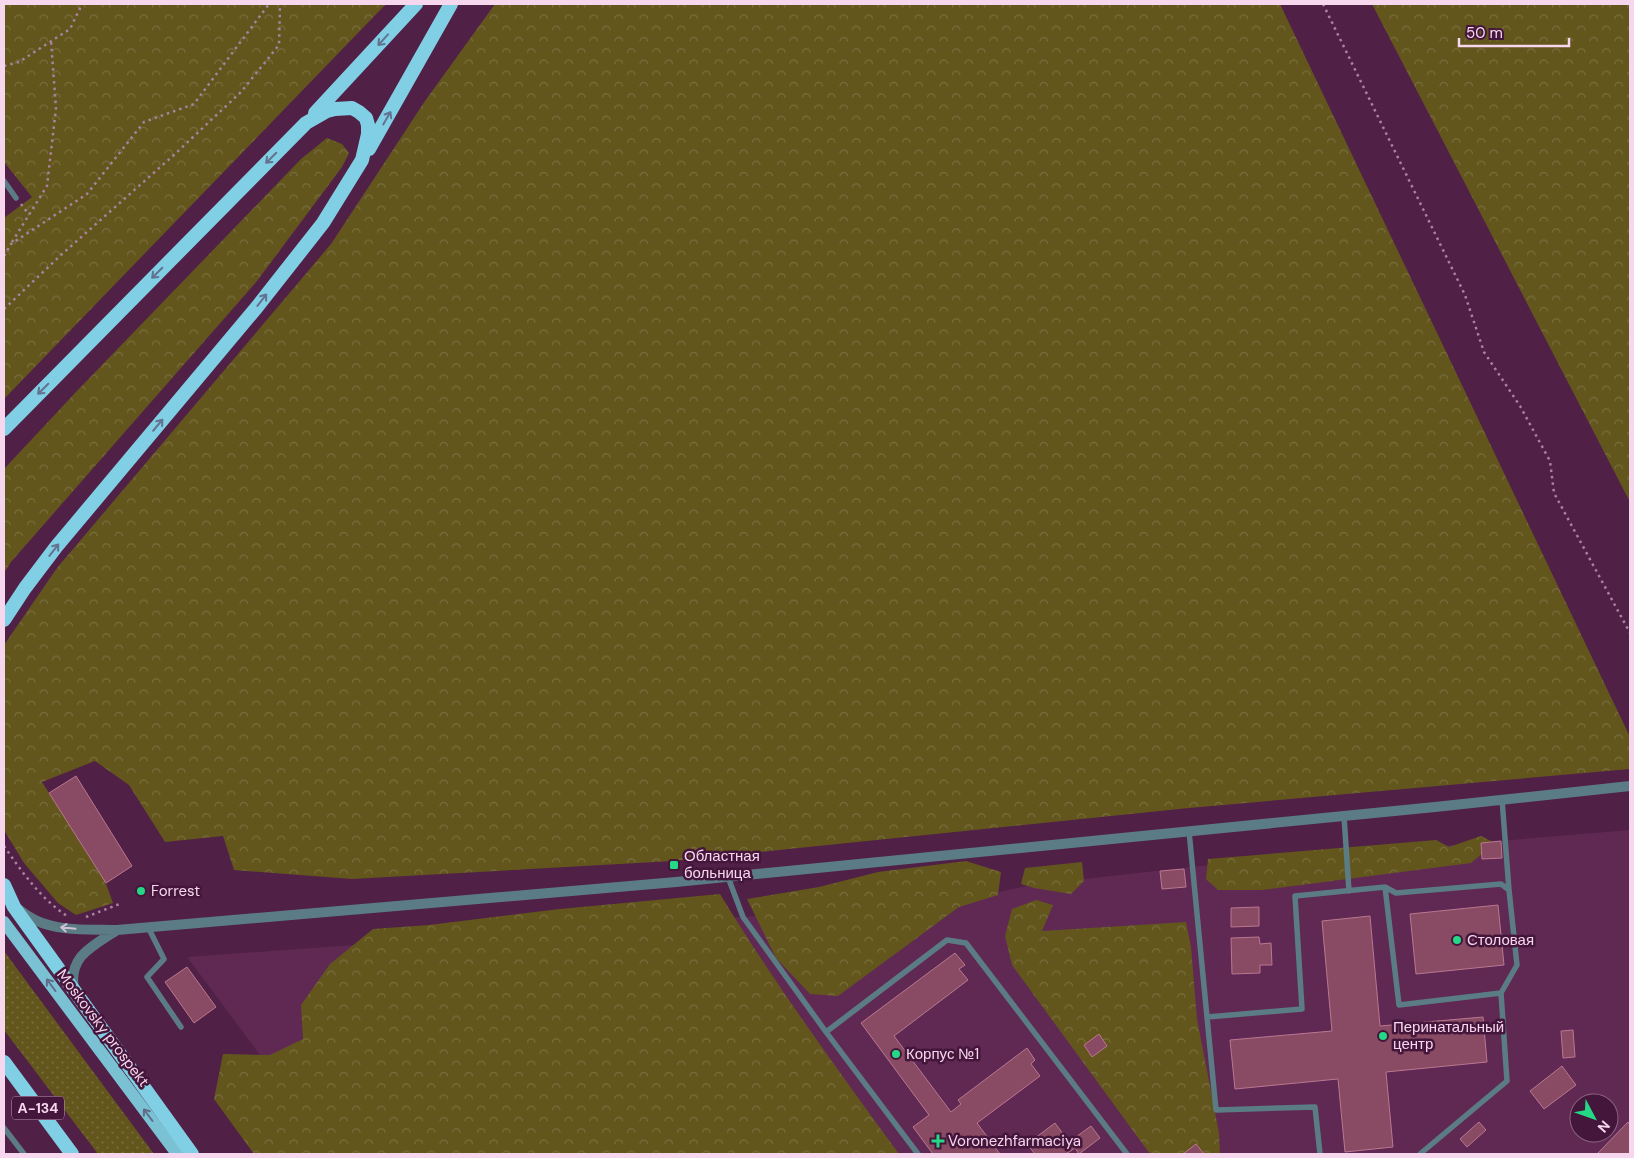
<svg xmlns="http://www.w3.org/2000/svg" width="1634" height="1158" viewBox="0 0 1634 1158" font-family="'DM Sans',sans-serif">
	<style>
		.built { fill: #5f2953; fill-rule: evenodd }
		.green { fill: url(#green-dots) }
		.forest { fill: url(#forest-crowns) }
		.building { fill: #894b63; stroke: #ba7790 }
		.lines { fill: none; stroke-linecap: round; stroke-linejoin: round }
		.path { stroke: #a8829f; stroke-width: 2.5; stroke-dasharray: 2.5 4; stroke-linecap: butt }
		.service { stroke: #5b7c85; stroke-width: 5.5 }
		.tertiary { stroke: #5b7c85; stroke-width: 10 }
		.primary { stroke: #7bc1d4; stroke-width: 12 }
		.trunk { stroke: #81cfe4; stroke-width: 14 }
		.oneway { stroke: #637290 }
		.oneway2 { stroke: #cfc0d3 }
		.oneway3 { stroke: #606c88 }
		.poi-dot { fill: #24d886; stroke: #45163b; stroke-width: 2 }
		.labels { text-anchor: middle; dominant-baseline: central; stroke-width: 5; stroke-linejoin: round; paint-order: stroke }
		.shield { fill: #45163b; stroke: #c19db8; stroke-width: 1 }
		.shield-label { font-size: 14px; font-weight: bold; fill: #f6d7ed }
		.poi-label { font-size: 15px; fill: #f6d7ed; stroke: #45163b; text-anchor: start }
		.street-label { font-size: 15px; fill: #f6d7ed; stroke: #45163b }
	</style>
	<defs>
		<pattern id="green-dots" width="8" height="8" patternUnits="userSpaceOnUse" patternTransform="scale(1.25)"><rect width="8" height="8" fill="#62561d"/><path d="M2 2h.1M6 6h.1" fill="none" stroke="#796e3e" stroke-width="1.8" stroke-linecap="round"/></pattern>
		<pattern id="forest-crowns" width="20" height="18" patternUnits="userSpaceOnUse" patternTransform="scale(1.25)"><rect width="20" height="18" fill="#62561d"/><path d="M2 6a3 3 0 1 1 6 0M12 15a3 3 0 1 1 6 0" fill="none" stroke="#796e3e"/></pattern>
	</defs>
	<rect width="100%" height="100%" fill="#502046"/>
	<!-- built -->
	<path class="built" d="M1630 830V1154H334L187 957 743 917 987 895 1030 885 1200 866ZM1579 1103H1609V1133H1579Z"/>
	<!-- green -->
	<path class="green" d="M4 951 154 1154H98L4 1030Z"/>
	<!-- forest -->
	<path class="forest" d="M4 4H386L4 399V218L32 197 4 162Z
		M495 4H1280L1630 737V769L1189 808 673 861 352 879 234 870 223 836 165 842 129 785 95 761 42 782 105 881 113 903 76 915 58 903 24 863 4 830V645L57 568 331 244 425 101Z
		M1372 4H1630V502Z
		M327 138 342 144 349 153 342 167 257 281 11 562 4 573V469L75 393 301 159Z
		M1481 836 1495 843 1471 863 1262 890H1218L1206 879 1208 859 1436 840 1449 847Z
		M966 861 1001 872 998 895 959 907 838 996 810 994 776 958 747 899 819 887 878 872Z
		M1082 862 1084 881 1071 894 1034 888 1021 884 1025 868Z
		M720 894C775 984 837 1069 899 1154H254L214 1099 223 1054 270 1055 303 1039 301 1005 330 964 373 929 429 925 560 909Z
		M1036 900 1053 905 1042 931 1186 922 1191 947 1197 1019 1219 1133 1220 1154H1150L1012 965 1005 936 1012 909Z"/>
	<!-- building -->
	<path class="building" d="M76 776 132 866 106 883 49 793Z
		M1501 841 1502 858 1482 859 1481 843Z
		M1184 869 1186 887 1162 889 1160 871Z
		M1498 905 1504 965 1416 974 1410 914Z
		M1259 907V926L1231 927V908Z
		M1370 916 1380 1026 1483 1017 1487 1062 1386 1072 1393 1147 1345 1152 1338 1079 1235 1089 1230 1040 1332 1031 1322 921Z
		M1259 937 1260 944 1271 943 1272 965H1260V973L1232 974 1231 938Z
		M955 953 965 965 959 969 968 980 894 1036 951 1112 961 1104 958 1100 1027 1048 1035 1060 1031 1064 1040 1076 977 1123 1000 1154H933L913 1127 929 1115 861 1023Z
		M187 967 216 1007 194 1023 165 982Z
		M1573 1030 1575 1057 1563 1058 1561 1031Z
		M1099 1034 1107 1046 1092 1057 1084 1045Z
		M1562 1066 1576 1085 1544 1109 1530 1091Z
		M1479 1122 1486 1130 1467 1147 1460 1139Z
		M1628 1122 1630 1125V1154H1597Z
		M1055 1123 1069 1142 1091 1126 1100 1138 1079 1154 1075 1148 1066 1154H1035L1027 1144Z
		M1196 1144 1204 1154H1183Z"/>
	<g class="lines">
		<!-- path -->
		<path class="path" d="M1323 4 1465 295 1484 352 1520 406 1550 461 1554 493 1630 633
			M4 66 19 62 70 29 82 4
			M21 204 29 215
			M12 242 47 186 56 108 51 41
			M4 256 11 244 87 194 144 122 194 104 269 4
			M4 309 61 255 175 154 241 92 279 45 280 4
			M4 846C22 872 40 898 67 916
			M86 917 122 903"/>
		<!-- service -->
		<path class="service" d="M4 181 16 198
			M1502 799 1509 890
			M1344 816 1349 891
			M1189 831 1216 1110 1315 1107 1320 1154
			M728 877 743 917 826 1032 918 1154
			M1385 887 1399 1005 1501 993 1507 1081 1420 1154
			M148 927 164 959 147 977 181 1027
			M1207 1017 1302 1009 1295 896 1385 887 1396 893 1501 884 1509 890 1517 965 1501 993
			M826 1032 947 940 966 943 1127 1154
			M4 1128 24 1154"/>
		<!-- tertiary -->
		<path class="tertiary" d="M18 909C23 913 29 917 35 920 60 932 90 929 117 930L676 882 1435 807 1630 786
			M74 989C68 956 93 946 117 930"/>
		<!-- primary -->
		<path class="primary" d="M4 922 177 1154"/>
		<!-- trunk -->
		<path class="trunk" d="M315 113 416 4
			M369 149 451 4
			M4 429 306 123 327 111 335 109 352 108 359 112 366 118 368 125V134L362 160 323 223 257 307 56 547 25 588 4 620
			M4 885 14 907 192 1154
			M4 1062 72 1154"/>
	</g>
	<!-- one-way arrows -->
	<defs><path id="oneway-shaft" d="M-6 0H5M1.5-3L5.5 0L1.5 3" fill="none" stroke-width="1.6" stroke-linecap="round" stroke-linejoin="round" transform="scale(1.25)"/></defs>
	<g class="oneway">
		<use href="#oneway-shaft" transform="translate(383 40) rotate(132)"/>
		<use href="#oneway-shaft" transform="translate(387 118) rotate(-60)"/>
		<use href="#oneway-shaft" transform="translate(271 158) rotate(135)"/>
		<use href="#oneway-shaft" transform="translate(157 273) rotate(135)"/>
		<use href="#oneway-shaft" transform="translate(262 300) rotate(-52)"/>
		<use href="#oneway-shaft" transform="translate(43 389) rotate(135)"/>
		<use href="#oneway-shaft" transform="translate(158 425) rotate(-50)"/>
		<use href="#oneway-shaft" transform="translate(54 550) rotate(-52)"/>
	</g>
	<use class="oneway2" href="#oneway-shaft" transform="translate(68 928) rotate(-174)"/>
	<g class="oneway3">
		<use href="#oneway-shaft" transform="translate(51 985) rotate(-127)"/>
		<use href="#oneway-shaft" transform="translate(148 1115) rotate(-127)"/>
	</g>
	<!-- markers -->
	<g class="poi-dot">
		<rect x="669" y="860" width="10" height="10" rx="2.5"/>
		<circle cx="141" cy="891" r="5"/>
		<circle cx="1457" cy="940" r="5"/>
		<circle cx="1383" cy="1036" r="5"/>
		<circle cx="896" cy="1054" r="5"/>
		<path d="M935.5 1133.5h5v5h5v5h-5v5h-5v-5h-5v-5h5z"/>
	</g>
	<g class="labels">
		<!-- shield labels -->
		<rect class="shield" x="12" y="1096.5" width="52" height="23" rx="4"/>
		<g class="shield-label">
			<text x="38" y="1108">А-134</text>
		</g>
		<!-- poi labels -->
		<g class="poi-label">
			<text x="684" y="856">Областная<tspan x="684" dy="17">больница</tspan></text>
			<text x="151" y="891">Forrest</text>
			<text x="1467" y="940">Столовая</text>
			<text x="1393" y="1027">Перинатальный<tspan x="1393" dy="17">центр</tspan></text>
			<text x="906" y="1054">Корпус №1</text>
			<text x="948" y="1141">Voronezhfarmaciya</text>
		</g>
		<!-- street labels -->
		<g class="street-label">
			<text transform="translate(103 1028) rotate(53)">Moskovsky prospekt</text>
		</g>
	</g>
	<!-- border -->
	<rect width="1634" height="1158" fill="none" stroke="#f6d7ed" stroke-width="10"/>
	<!-- north arrow -->
	<g transform="translate(1594 1118) rotate(131)"><circle r="24" fill="#45163b" stroke="#8c6382"/>
	<path d="M0-4L9 19L0 12L-9 19Z" fill="#24d886"/>
	<text y="-8" font-size="14" font-weight="bold" text-anchor="middle" fill="#f6d7ed">N</text>
	</g>
	<!-- scale -->
	<path d="M1459 38v8h110v-8" fill="none" stroke="#f6d7ed" stroke-width="2.5"/>
	<text x="1466" y="38" font-size="15" fill="#f6d7ed" stroke="#45163b" stroke-width="4" paint-order="stroke">50 m</text>
</svg>
